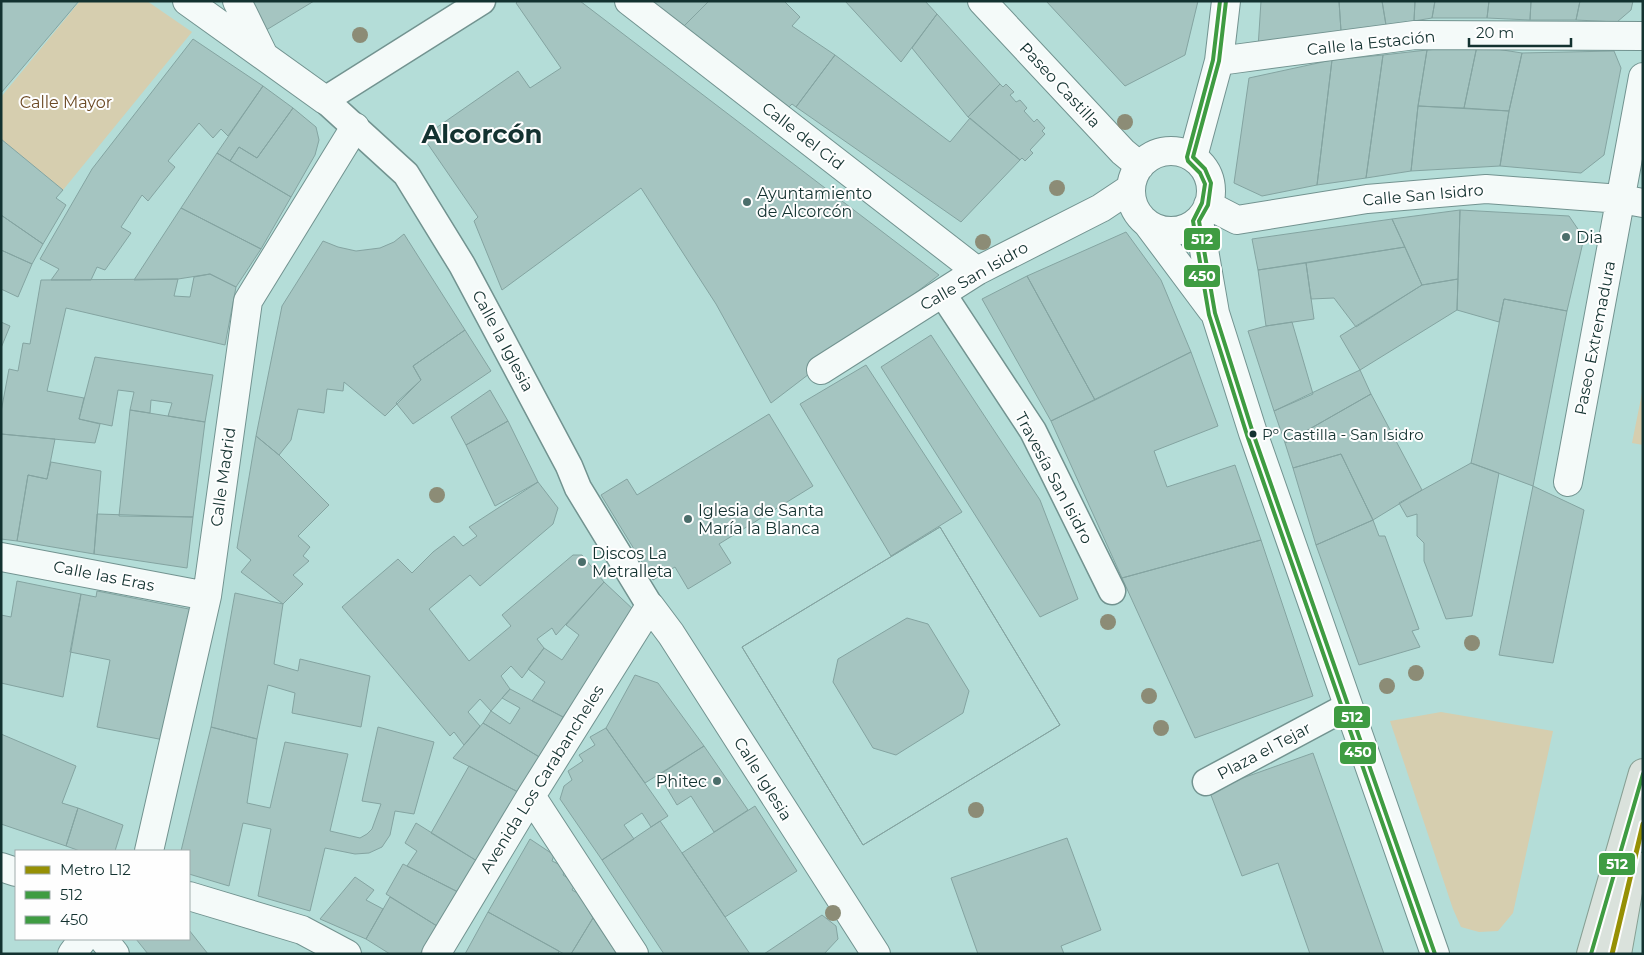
<svg xmlns="http://www.w3.org/2000/svg" width="1644" height="955" viewBox="0 0 1644 955" font-family="Montserrat,sans-serif">
	<style>
		.green { fill: #d6ceaf }
		.building { fill: #a5c5c1; stroke: #84a4a1; fill-rule: evenodd }
		.lines { fill: none; stroke-linecap: round; stroke-linejoin: round }
		.pedestrian-casing { stroke: #729390; stroke-width: 29 }
		.minor-casing { stroke: #729390; stroke-width: 30 }
		.primary-casing { stroke: #879f93; stroke-width: 30 }
		.pedestrian { stroke: #f4faf9; stroke-width: 26 }
		.minor { stroke: #f4faf9; stroke-width: 28 }
		.primary { stroke: #dae2dc; stroke-width: 28 }
		.bus-1-casing { stroke: #fefefe; stroke-width: 8 }
		.bus-2-casing { stroke: #fefefe; stroke-width: 8 }
		.bus-1 { stroke: #3f9c42; stroke-width: 4 }
		.bus-2 { stroke: #3f9c42; stroke-width: 4 }
		.metro-1-casing { stroke: #fefefe; stroke-width: 9 }
		.metro-1 { stroke: #969005; stroke-width: 5 }
		.tree { fill: #8c8c76 }
		.poi-dot { fill: #4b6e6b; stroke: #fefefe; stroke-width: 2 }
		.bus-dot { fill: #133230; stroke: #fefefe; stroke-width: 2 }
		.labels { text-anchor: middle; dominant-baseline: central; stroke-width: 4; stroke-linejoin: round; paint-order: stroke }
		.bus-label { font-size: 15px; fill: #133230; stroke: #fefefe; text-anchor: start }
		.street-label { font-size: 16px; fill: #133230; stroke: #fefefe }
		.park-label { font-size: 16px; fill: #6c4a25; stroke: #fefefe }
		.poi-label { font-size: 16px; fill: #133230; stroke: #fefefe; text-anchor: start }
		.town-label { font-size: 26px; font-weight: bold; fill: #133230; stroke: #fefefe }
		.line-badge { stroke: #fefefe; stroke-width: 2 }
		.badge-label { font-size: 14px; text-anchor: middle; font-weight: bold; fill: #fff }
	</style>
	<rect width="100%" height="100%" fill="#b4ddd8"/>
	<!-- green -->
	<path class="green" d="M80 1H147L192 32 63 190 1 139V97Z
		M1643 388V445L1632 443Z
		M1441 712 1553 731 1513 913 1498 931 1479 932 1461 927 1453 909 1390 721Z"/>
	<!-- building -->
	<path class="building" d="M1 1H79L1 93Z
		M247 1H314L263 32Z
		M518 1H580L939 275 771 403 716 304 641 188 502 290 474 221 478 217 423 137 518 71 530 88 561 68 516 3Z
		M639 1H709L678 32Z
		M709 1H784L800 17 792 26 835 55 796 107 792 104 789 107 684 35 682 28Z
		M845 1H925L937 14 901 62Z
		M1046 1H1198L1185 55 1125 86Z
		M1261 1H1339L1341 31 1258 48Z
		M1339 1H1382L1386 25 1341 31Z
		M1382 1H1415L1414 21 1386 25Z
		M1415 1H1435L1432 18 1414 21Z
		M1435 1H1489L1487 18H1432Z
		M1489 1H1531L1530 20 1487 18Z
		M1531 1H1580L1576 20H1530Z
		M1580 1H1633L1631 10 1617 22 1576 20Z
		M937 14 1000 84 968 117 912 48Z
		M193 39 263 86 228 136 221 129 213 138 199 123 168 161 175 167 148 201 142 195 121 227 131 233 105 270 97 267 91 280H51L59 269 40 259 92 169Z
		M1477 46 1522 53 1509 111 1464 108Z
		M1477 46 1464 108 1418 106 1427 50Z
		M1427 50 1418 106 1411 171 1366 178 1383 55Z
		M1614 51 1621 68 1604 155 1581 173 1500 166 1509 111 1522 53Z
		M835 55 950 142 970 118 1020 160 961 222 796 107Z
		M1383 55 1366 178 1317 185 1332 60Z
		M1332 60 1317 185 1262 196 1234 183 1249 78Z
		M1000 84 1003 87 1006 84 1014 92 1010 95 1016 102 1020 100 1027 108 1024 111 1034 122 1037 119 1045 128 1042 131 1045 134 1030 150 1033 153 1025 161 1022 158 1020 160 968 117Z
		M263 86 293 108 257 158 239 147 230 161 217 153Z
		M1418 106 1509 111 1500 166 1411 171Z
		M293 108 316 127 319 140 315 155 291 197 230 161 239 147 257 158Z
		M1 139 63 190 56 198 66 205 43 244 1 215Z
		M217 153 291 197 261 249 181 208Z
		M181 208 261 249 236 287 210 274 178 279 134 280Z
		M1460 210 1458 279 1422 285 1392 219Z
		M1460 210 1569 216 1584 238 1567 311 1504 299 1499 322 1457 310Z
		M1 215 43 244 32 264 1 250Z
		M1392 219 1405 247 1258 270 1252 239Z
		M1126 232 1161 280 1191 352 1095 400 1027 276Z
		M404 234 465 330 413 366 421 380 385 416 344 382 343 391 327 389 324 413 298 409 291 440 279 455 256 436 282 306 323 241 338 247 356 251 380 248 394 242Z
		M1405 247 1422 285 1356 327 1334 298 1311 299 1306 263Z
		M1 250 32 264 18 297 1 289Z
		M1306 263 1314 319 1266 326 1258 270Z
		M210 274 236 287 225 345 66 308 47 391 84 398 79 419 100 424 95 443 1 434V412L9 369 18 371 23 343 30 344 41 280 178 279 174 296 190 297 194 277Z
		M1027 276 1095 400 1051 421 982 299Z
		M1458 279 1457 310 1360 370 1340 336 1422 285Z
		M1504 299 1567 311 1533 486 1471 463Z
		M1 322 10 326 1 348Z
		M1292 322 1313 394 1274 411 1248 331 1266 326Z
		M465 330 491 371 413 424 396 403 421 380 413 366Z
		M931 335 1040 500 1078 599 1040 617 881 367Z
		M1191 352 1218 426 1154 451 1167 487 1235 465 1261 540 1122 578 1051 421Z
		M95 357 213 375 205 422 168 416 172 403 151 400 150 413 130 410 134 392 118 390 112 426 79 419Z
		M866 365 962 512 891 556 800 404Z
		M1360 370 1371 394 1285 443 1274 411Z
		M490 390 508 421 466 445 451 417Z
		M1371 394 1422 490 1373 520 1341 454 1293 468 1285 443Z
		M130 410 205 422 193 517 119 516Z
		M769 414 813 486 719 544 731 563 688 589 675 567 653 580 601 495 627 479 637 495Z
		M508 421 538 482 495 506 466 445Z
		M1 434 55 439 47 479 28 475 17 541 1 539Z
		M256 436 279 455 329 505 298 536 310 547 303 556 309 561 293 575 303 584 283 604 241 572 251 560 237 548Z
		M1341 454 1373 520 1316 545 1293 468Z
		M51 462 101 471 94 554 17 541 28 475 47 479Z
		M1471 463 1499 473 1472 616 1446 619 1424 561V543L1417 536V514L1407 517 1399 503Z
		M538 482 558 508 553 524 480 586 470 575 429 609 469 661 511 626 502 615 573 555H582L604 582 556 635 552 628 537 639 544 648 522 678 511 666 501 676 510 689 491 711 480 699 468 712 480 726 464 745 454 732 450 736 342 607 398 559 412 573 433 552 454 536 463 546 477 536 469 527Z
		M1533 486 1584 510 1553 663 1499 655Z
		M97 514 193 517 187 568 94 554Z
		M1373 520 1379 536H1385L1419 629 1412 631 1420 647 1359 665 1316 545Z
		M940 527 1060 725 863 845 742 647ZM907 618 928 624 969 691 963 713 896 755 873 748 833 682 838 659Z
		M940 527 1060 725 863 845 742 647Z
		M1261 540 1313 696 1195 738 1122 578Z
		M17 581 81 594 63 697 1 683V615L11 617Z
		M604 582 636 612 563 717 532 701 545 682 528 669 544 648 562 660 579 635 566 625Z
		M97 591 194 610 164 740 97 727 110 660 70 652 81 594 96 597Z
		M235 593 283 604 274 664 298 671 300 659 370 676 361 727 292 713 295 693 268 685 257 739 211 727Z
		M635 675 658 683 704 746 645 783 606 728Z
		M510 689 563 717 541 758 483 723 491 711 510 724 520 708 502 698Z
		M483 723 541 758 518 792 453 758Z
		M211 727 257 739 247 803 270 808 285 742 348 754 330 831 360 838 367 834 372 829 381 804 362 801 378 727 434 742 414 814 395 811 390 835 382 847 369 853 355 854 325 848 310 911 258 896 271 829 243 823 229 886 189 874V851H181Z
		M606 728 668 816 651 827 642 813 624 825 634 839 602 860 560 799 564 786 572 780 568 771 583 761 579 755 595 745 590 737Z
		M1 734 76 766 62 803 78 808 66 846 1 824Z
		M704 746 748 810 714 832 691 796 677 805 659 775Z
		M1313 753 1384 954H1310L1278 863 1242 876 1209 790Z
		M469 766 518 792 477 861 431 833Z
		M755 806 797 871 725 917 682 853Z
		M78 808 123 825 115 851H80L66 846Z
		M660 821 682 853 750 954H664L602 860Z
		M416 823 477 861 458 892 407 866 417 851 405 843Z
		M1067 838 1101 930 1061 946 1064 954H978L951 878Z
		M530 839 554 855 552 861 567 868 563 875 576 883 572 890 587 898 584 903 593 918 571 954H564L488 912Z
		M403 864 458 892 437 926 386 894Z
		M355 877 374 890 366 900 383 909 366 939 320 919Z
		M390 897 437 926 420 954H390L366 939Z
		M488 912 559 951 558 954H465Z
		M822 915 836 926 838 939 824 954H764Z
		M593 918 617 954H571Z
		M189 930 208 954H148L136 939H189Z"/>
	<g class="lines">
		<!-- pedestrian casing -->
		<g class="pedestrian-casing">
			<path id="pedestrian" d="M482 1 325 100 406 174 462 265 569 466 578 488 650 606
				M942 293 1033 431 1112 591
				M1206 782 1348 706"/>
		</g>
		<!-- minor casing -->
		<g class="minor-casing">
			<path id="minor" d="M187 1 325 100
				M237 1 263 54
				M629 1 977 271
				M982 1 1123 152 1140 166
				M1219 61 1415 35 1643 36
				M1131 191a40 40 0 1 1 80 0a40 40 0 1 1-80 0Z
				M1193 157 1219 61 1226 1
				M1208 205 1237 220 1367 199 1486 189 1621 199 1643 203
				M1199 221 1215 313 1253 433 1435 954
				M1147 223 1212 310
				M821 370 977 271 1101 208 1131 188
				M1568 482 1643 77
				M1 557 207 596
				M531 796 634 954
				M149 851 207 596 248 301 355 127
				M1 867 16 872
				M189 896 302 930 347 954
				M103 939 115 954
				M72 954 83 939
				M436 954 531 796 650 606 671 634 876 954"/>
		</g>
		<!-- primary casing -->
		<g class="primary-casing">
			<path id="primary" d="M1591 954 1643 773
				M1617 954 1633 864"/>
		</g>
		<!-- pedestrian -->
		<use href="#pedestrian" class="pedestrian"/>
		<!-- minor -->
		<use href="#minor" class="minor"/>
		<!-- primary -->
		<use href="#primary" class="primary"/>
		<!-- bus-1 casing -->
		<g class="bus-1-casing">
			<path id="bus-1" d="M1226 1 1219 61 1193 157 1205 169 1211 183 1208 205 1199 221 1215 313 1253 433 1435 954
				M1591 954 1643 774"/>
		</g>
		<!-- bus-2 casing -->
		<g class="bus-2-casing">
			<path id="bus-2" d="M1220 1 1213 60 1187 157 1188 161 1200 173 1205 184 1202 203 1193 221 1209 315 1247 435 1428 954"/>
		</g>
		<!-- bus-1 -->
		<use href="#bus-1" class="bus-1"/>
		<!-- bus-2 -->
		<use href="#bus-2" class="bus-2"/>
		<!-- metro-1 casing -->
		<g class="metro-1-casing">
			<path id="metro-1" d="M1612 954 1643 824"/>
		</g>
		<!-- metro-1 -->
		<use href="#metro-1" class="metro-1"/>
	</g>
	<!-- trees -->
	<g class="tree">
		<circle cx="360" cy="35" r="8"/>
		<circle cx="1125" cy="122" r="8"/>
		<circle cx="1057" cy="188" r="8"/>
		<circle cx="983" cy="242" r="8"/>
		<circle cx="437" cy="495" r="8"/>
		<circle cx="1108" cy="622" r="8"/>
		<circle cx="1472" cy="643" r="8"/>
		<circle cx="1416" cy="673" r="8"/>
		<circle cx="1387" cy="686" r="8"/>
		<circle cx="1149" cy="696" r="8"/>
		<circle cx="1161" cy="728" r="8"/>
		<circle cx="976" cy="810" r="8"/>
		<circle cx="833" cy="913" r="8"/>
	</g>
	<!-- markers -->
	<g class="poi-dot">
		<circle cx="747" cy="202" r="5"/>
		<circle cx="1566" cy="237" r="5"/>
		<circle cx="688" cy="519" r="5"/>
		<circle cx="582" cy="562" r="5"/>
		<circle cx="717" cy="781" r="5"/>
	</g>
	<circle class="bus-dot" cx="1253" cy="434" r="4.5"/>
	<g class="labels">
		<!-- bus labels -->
		<g class="bus-label">
			<text x="1262" y="434">Pº Castilla - San Isidro</text>
		</g>
		<!-- street labels -->
		<g class="street-label">
			<text transform="translate(1371 43) rotate(-6)">Calle la Estación</text>
			<text transform="translate(1060 85) rotate(47)">Paseo Castilla</text>
			<text transform="translate(803 136) rotate(38)">Calle del Cid</text>
			<text transform="translate(1423 195) rotate(-5)">Calle San Isidro</text>
			<text transform="translate(974 276) rotate(-30)">Calle San Isidro</text>
			<text transform="translate(1595 338) rotate(-79)">Paseo Extremadura</text>
			<text transform="translate(503 341) rotate(62)">Calle la Iglesia</text>
			<text transform="translate(223 477) rotate(-82)">Calle Madrid</text>
			<text transform="translate(1054 478) rotate(62)">Travesía San Isidro</text>
			<text transform="translate(104 576) rotate(11)">Calle las Eras</text>
			<text transform="translate(1264 751) rotate(-28)">Plaza el Tejar</text>
			<text transform="translate(542 779) rotate(-58)">Avenida Los Carabancheles</text>
			<text transform="translate(763 779) rotate(58)">Calle Iglesia</text>
		</g>
		<!-- park labels -->
		<g class="park-label">
			<text x="66" y="102">Calle Mayor</text>
		</g>
		<!-- poi labels -->
		<g class="poi-label">
			<text x="757" y="193">Ayuntamiento<tspan x="757" dy="18">de Alcorcón</tspan></text>
			<text x="1576" y="237">Dia</text>
			<text x="698" y="510">Iglesia de Santa<tspan x="698" dy="18">María la Blanca</tspan></text>
			<text x="592" y="553">Discos La<tspan x="592" dy="18">Metralleta</tspan></text>
			<text x="707" y="781" text-anchor="end">Phitec</text>
		</g>
		<!-- town labels -->
		<g class="town-label">
			<text x="482" y="134">Alcorcón</text>
		</g>
	</g>
	<g class="line-badge">
		<rect x="1183" y="227" width="38" height="24" rx="5" fill="#3f9c42"/>
		<rect x="1183" y="264" width="38" height="24" rx="5" fill="#3f9c42"/>
		<rect x="1333" y="705" width="38" height="24" rx="5" fill="#3f9c42"/>
		<rect x="1339" y="741" width="38" height="24" rx="5" fill="#3f9c42"/>
		<rect x="1598" y="852" width="38" height="24" rx="5" fill="#3f9c42"/>
	</g>
	<g class="badge-label">
		<text x="1202" y="244">512</text>
		<text x="1202" y="281">450</text>
		<text x="1352" y="722">512</text>
		<text x="1358" y="757">450</text>
		<text x="1617" y="869">512</text>
	</g>
	<!-- border -->
	<rect width="1644" height="955" fill="none" stroke="#133230" stroke-width="5"/>
	<!-- legend -->
	<rect x="15" y="850" width="175" height="90" fill="#fefefe" stroke="#a0acac"/>
	<rect x="25" y="866" width="25" height="8" fill="#969005" stroke="#a0acac"/>
	<text x="60" y="875" font-size="15" fill="#133230">Metro L12</text>
	<rect x="25" y="891" width="25" height="8" fill="#3f9c42" stroke="#a0acac"/>
	<text x="60" y="900" font-size="15" fill="#133230">512</text>
	<rect x="25" y="916" width="25" height="8" fill="#3f9c42" stroke="#a0acac"/>
	<text x="60" y="925" font-size="15" fill="#133230">450</text>
	<!-- scale -->
	<path d="M1469 38v8h102v-8" fill="none" stroke="#133230" stroke-width="2.5"/>
	<text x="1476" y="38" font-size="15" fill="#133230" stroke="#fefefe" stroke-width="4" paint-order="stroke">20 m</text>
</svg>
